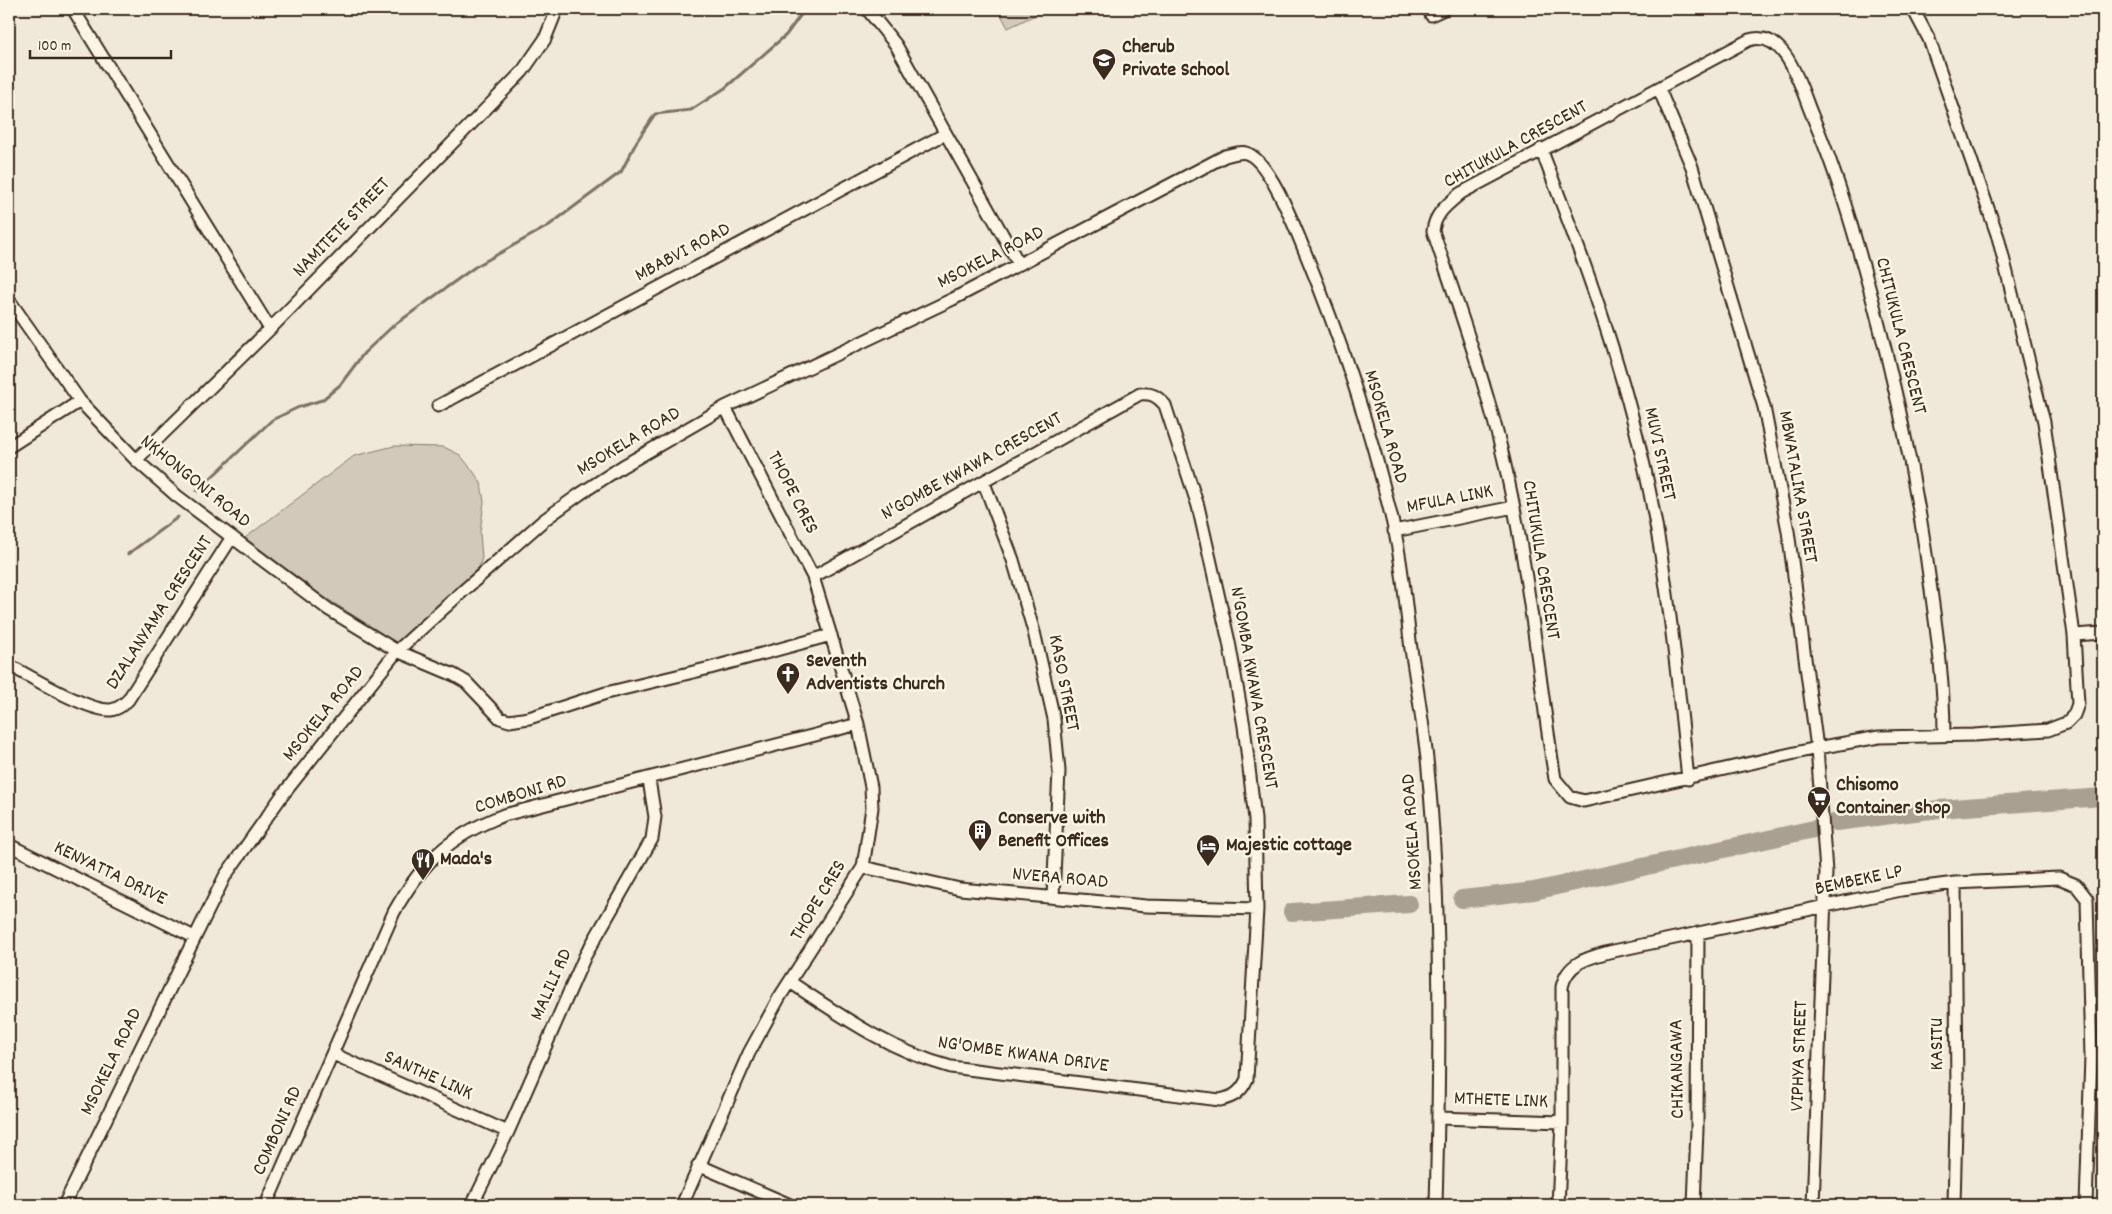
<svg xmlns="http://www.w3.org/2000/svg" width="2112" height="1214" viewBox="0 0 2112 1214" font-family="Dekko,sans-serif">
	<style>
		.green { fill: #d2c9ba; stroke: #867a6c }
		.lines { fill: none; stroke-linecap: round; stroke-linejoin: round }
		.stream { stroke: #7e7163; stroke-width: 3 }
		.river { stroke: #aaa091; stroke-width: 18 }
		.minor-casing { stroke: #3b2a1e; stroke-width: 15 }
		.minor { stroke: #fcf5e5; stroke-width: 11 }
		.labels { text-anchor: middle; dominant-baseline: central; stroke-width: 5; stroke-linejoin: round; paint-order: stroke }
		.poi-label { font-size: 20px; font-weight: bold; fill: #3b2a1e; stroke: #fcf5e5; text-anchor: start }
		.street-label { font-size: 20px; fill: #3b2a1e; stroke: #fcf5e5 }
	</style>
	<rect width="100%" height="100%" fill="#f0e9d9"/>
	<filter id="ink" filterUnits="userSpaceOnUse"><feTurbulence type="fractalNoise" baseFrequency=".02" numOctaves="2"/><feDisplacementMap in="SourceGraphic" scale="10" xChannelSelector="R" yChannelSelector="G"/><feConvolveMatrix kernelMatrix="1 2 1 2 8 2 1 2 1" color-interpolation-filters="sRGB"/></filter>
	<g filter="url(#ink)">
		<!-- green -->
		<path class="green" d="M998 9H1048L1008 28Z
			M394 446 444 447 460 455 473 471 481 483 484 502 480 532 482 558 479 567 398 644 323 596 245 538 354 456Z"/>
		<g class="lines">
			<!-- stream -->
			<path class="stream" d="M197 491 272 420 299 407 322 400 340 385 364 353 393 326 475 267 548 226 621 172 637 141 655 114 691 110 725 88 786 35 805 9
				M128 554 178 517"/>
			<!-- river -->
			<path class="river" d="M1836 822 1939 809 2103 797
				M1462 899 1534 891 1814 829
				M1292 912 1409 904"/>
			<!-- minor casing -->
			<g class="minor-casing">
				<path id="minor" d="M73 9 270 329
					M867 9 896 45 1019 264
					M1913 9 1929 39 1998 237 2044 422 2074 635 2078 704 2074 715 2066 723 2048 730 1974 735 1879 737 1817 748 1584 801 1570 797 1555 779C1537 667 1527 551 1499 440 1481 369 1456 300 1433 231 1435 213 1448 204 1461 193L1749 40C1787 28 1801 90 1812 115 1838 175 1855 236 1872 298 1895 383 1913 467 1926 554 1934 613 1944 673 1944 734
					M1431 15 1444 9
					M1659 89 1692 167 1764 407 1788 531 1817 748 1826 872 1813 1205
					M1541 149C1577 242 1612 335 1636 432 1665 545 1676 663 1688 779
					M9 300 80 401 136 460 177 496 328 609 397 651 454 675 466 682 500 718 509 721 529 718 606 693 710 668 831 635
					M438 406 945 134
					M9 447 80 401
					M136 460 270 329 522 72 545 39 557 9
					M984 483 1013 560 1034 632 1054 719 1059 771 1053 897
					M1394 531 1514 507
					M2074 635 2103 633
					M9 665C31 677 89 712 111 710 118 709 123 705 128 700L232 537
					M9 845 194 937
					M863 867 960 889 1146 906 1257 909
					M790 982C843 1017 889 1050 951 1067L1220 1100C1234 1097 1241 1092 1247 1079L1257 909 1255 819 1244 726 1229 642 1198 506 1165 405C1157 396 1152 393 1140 394L813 577
					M333 1054 508 1132
					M1438 1118 1562 1122
					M698 1165 790 1205
					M64 1205 225 876 281 797 397 651 463 591 544 520 580 494 623 466 725 407 953 299 1225 156C1231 155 1240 151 1246 153 1269 159 1296 230 1305 252 1342 342 1372 433 1394 528 1403 567 1406 609 1411 649 1417 686 1423 723 1427 759 1442 908 1440 1057 1436 1205
					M266 1205 394 912C422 862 449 836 504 815L858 724
					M472 1205 508 1132 585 956 652 839 655 817 649 780
					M682 1205 749 1053 779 998 863 867 872 808 871 787 858 724 813 577 725 407
					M1558 1205 1562 1122V987C1567 963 1587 958 1609 952L1901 890 1955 883 2059 878 2076 885 2087 899 2091 1057 2086 1205
					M1694 1205 1697 1129 1698 933
					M1954 1205 1957 1085 1955 883"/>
			</g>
			<!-- minor -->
			<use href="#minor" class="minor"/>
		</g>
	</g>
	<!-- icons -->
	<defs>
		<g id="school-pin" transform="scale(1.25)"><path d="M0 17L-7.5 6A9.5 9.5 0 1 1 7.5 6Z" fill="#3b2a1e" stroke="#fcf5e5"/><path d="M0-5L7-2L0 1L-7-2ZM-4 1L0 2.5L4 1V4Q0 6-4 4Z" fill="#fff"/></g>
		<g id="church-pin" transform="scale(1.25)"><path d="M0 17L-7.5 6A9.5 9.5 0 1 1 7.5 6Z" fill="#3b2a1e" stroke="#fcf5e5"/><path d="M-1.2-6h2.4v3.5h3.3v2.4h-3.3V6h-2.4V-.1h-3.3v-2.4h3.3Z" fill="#fff"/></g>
		<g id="supermarket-pin" transform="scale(1.25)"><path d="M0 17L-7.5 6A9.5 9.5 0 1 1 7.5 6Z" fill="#3b2a1e" stroke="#fcf5e5"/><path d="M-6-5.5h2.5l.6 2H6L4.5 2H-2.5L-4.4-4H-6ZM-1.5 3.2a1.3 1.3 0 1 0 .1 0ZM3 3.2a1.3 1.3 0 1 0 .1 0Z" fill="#fff"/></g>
		<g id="building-pin" transform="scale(1.25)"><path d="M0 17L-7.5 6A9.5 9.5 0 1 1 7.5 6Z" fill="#3b2a1e" stroke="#fcf5e5"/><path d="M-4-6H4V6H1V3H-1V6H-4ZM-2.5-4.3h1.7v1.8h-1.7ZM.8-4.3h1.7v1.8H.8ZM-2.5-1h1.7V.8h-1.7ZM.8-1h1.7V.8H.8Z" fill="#fff"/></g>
		<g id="hotel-pin" transform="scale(1.25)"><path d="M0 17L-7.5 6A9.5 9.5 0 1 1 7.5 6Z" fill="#3b2a1e" stroke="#fcf5e5"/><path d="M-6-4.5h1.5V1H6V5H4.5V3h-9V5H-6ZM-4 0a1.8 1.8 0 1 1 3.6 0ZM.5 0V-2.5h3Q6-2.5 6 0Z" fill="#fff"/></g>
		<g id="restaurant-pin" transform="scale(1.25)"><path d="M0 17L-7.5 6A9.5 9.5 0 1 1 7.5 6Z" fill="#3b2a1e" stroke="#fcf5e5"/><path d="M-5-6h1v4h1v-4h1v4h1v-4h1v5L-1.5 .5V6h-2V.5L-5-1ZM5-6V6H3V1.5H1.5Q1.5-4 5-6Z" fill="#fff"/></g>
	</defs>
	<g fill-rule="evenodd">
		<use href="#school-pin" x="1104" y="60"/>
		<use href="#church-pin" x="788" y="674"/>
		<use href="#supermarket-pin" x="1819" y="798"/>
		<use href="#building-pin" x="980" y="831"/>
		<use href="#hotel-pin" x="1208" y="846"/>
		<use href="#restaurant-pin" x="423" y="860"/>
	</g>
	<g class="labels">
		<!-- poi labels -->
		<g class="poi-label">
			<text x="1122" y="48">Cherub<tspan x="1122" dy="23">Private School</tspan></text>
			<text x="806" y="662">Seventh<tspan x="806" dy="23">Adventists Church</tspan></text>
			<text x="1836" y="786">Chisomo<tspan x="1836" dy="23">Container Shop</tspan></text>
			<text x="998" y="819">Conserve with<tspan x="998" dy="23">Benefit Offices</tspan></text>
			<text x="1226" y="846">Majestic cottage</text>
			<text x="440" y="860">Mada's</text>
		</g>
		<!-- street labels -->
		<g class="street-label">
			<text transform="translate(1516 145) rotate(-29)">CHITUKULA CRESCENT</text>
			<text transform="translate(342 228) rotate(-46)">NAMITETE STREET</text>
			<text transform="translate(683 253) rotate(-28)">MBABVI ROAD</text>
			<text transform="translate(991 258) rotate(-27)">MSOKELA ROAD</text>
			<text transform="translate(1900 336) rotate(76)">CHITUKULA CRESCENT</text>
			<text transform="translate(1385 427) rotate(74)">MSOKELA ROAD</text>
			<text transform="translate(629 442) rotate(-31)">MSOKELA ROAD</text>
			<text transform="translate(1659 454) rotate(78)">MUVI STREET</text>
			<text transform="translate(972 467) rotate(-29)">N'GOMBE KWAWA CRESCENT</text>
			<text transform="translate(195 482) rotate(39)">NKHONGONI ROAD</text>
			<text transform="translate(1797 487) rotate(80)">MBWATALIKA STREET</text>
			<text transform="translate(792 493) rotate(63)">THOPE CRES</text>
			<text transform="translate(1450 500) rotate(-11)">MFULA LINK</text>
			<text transform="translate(1540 560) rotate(81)">CHITUKULA CRESCENT</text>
			<text transform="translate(160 613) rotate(-57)">DZALANYAMA CRESCENT</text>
			<text transform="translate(1063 683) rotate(79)">KASO STREET</text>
			<text transform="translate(1253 688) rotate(80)">N'GOMBA KWAWA CRESCENT</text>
			<text transform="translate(324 714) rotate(-51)">MSOKELA ROAD</text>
			<text transform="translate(521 795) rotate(-17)">COMBONI RD</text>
			<text transform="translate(1413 832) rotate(-94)">MSOKELA ROAD</text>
			<text transform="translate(110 874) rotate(26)">KENYATTA DRIVE</text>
			<text transform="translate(1060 879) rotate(5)">NVERA ROAD</text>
			<text transform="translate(1859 881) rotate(-12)">BEMBEKE LP</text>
			<text transform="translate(819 901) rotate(-59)">THOPE CRES</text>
			<text transform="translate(552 985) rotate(-66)">MALILI RD</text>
			<text transform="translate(1938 1044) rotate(-90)">KASITU</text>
			<text transform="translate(1023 1055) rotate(8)">NG'OMBE KWANA DRIVE</text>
			<text transform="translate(1800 1056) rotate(-88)">VIPHYA STREET</text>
			<text transform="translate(112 1062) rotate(-64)">MSOKELA ROAD</text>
			<text transform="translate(1678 1069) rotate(-91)">CHIKANGAWA</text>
			<text transform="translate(428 1076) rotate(24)">SANTHE LINK</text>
			<text transform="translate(1501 1101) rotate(2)">MTHETE LINK</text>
			<text transform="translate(278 1131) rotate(-66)">COMBONI RD</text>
		</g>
	</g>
	<!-- margin -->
	<rect width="2112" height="1214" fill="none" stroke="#fcf5e5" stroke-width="30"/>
	<rect x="15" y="15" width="2082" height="1184" fill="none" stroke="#3b2a1e" stroke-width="2" filter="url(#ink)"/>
	<!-- scale -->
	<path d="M30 50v8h141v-8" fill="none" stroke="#3b2a1e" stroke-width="2.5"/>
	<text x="38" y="50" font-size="15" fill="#3b2a1e" stroke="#fcf5e5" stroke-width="4" paint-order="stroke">100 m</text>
</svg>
